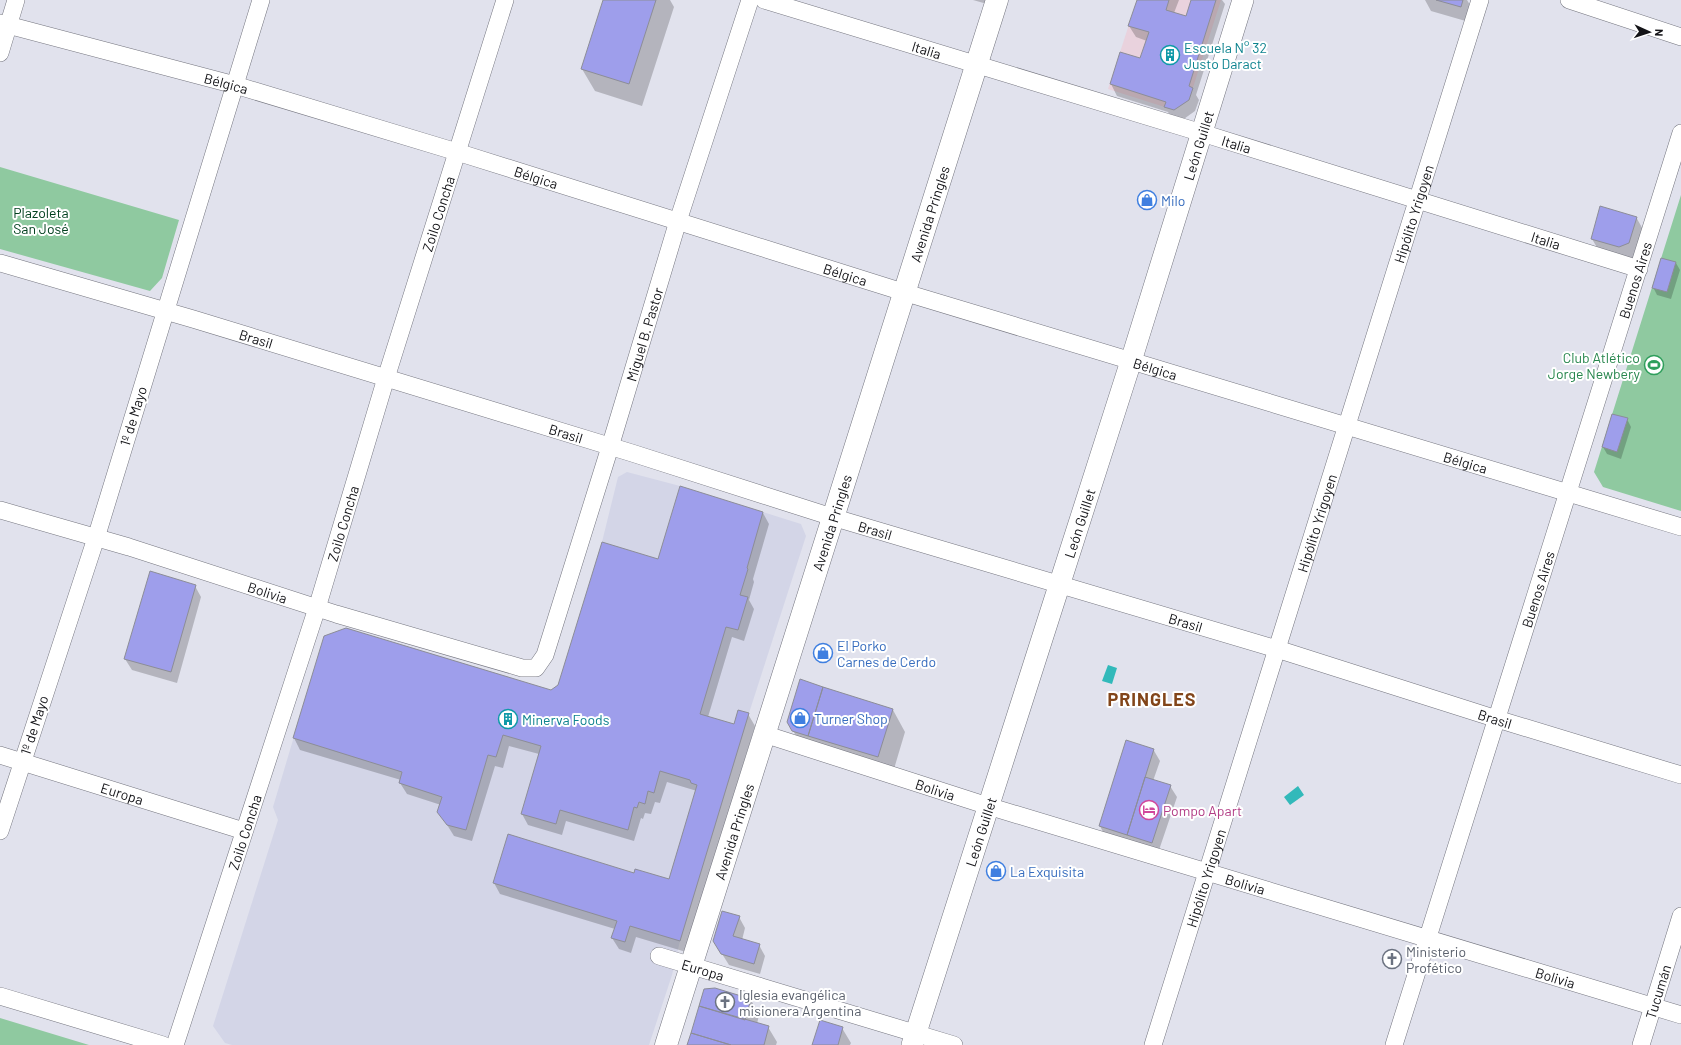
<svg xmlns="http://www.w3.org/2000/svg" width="1681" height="1045" viewBox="0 0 1681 1045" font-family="Barlow,sans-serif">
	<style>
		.built { fill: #d3d5e7 }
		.education { fill: #e9d2dd }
		.green { fill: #8fc9a0 }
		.water { fill: #32b9ba }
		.shadow { fill: #0003 }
		.building { fill: #9e9eeb; stroke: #8c8d97 }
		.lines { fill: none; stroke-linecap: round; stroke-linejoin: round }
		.minor-casing { stroke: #74757f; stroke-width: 18 }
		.tertiary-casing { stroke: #74757f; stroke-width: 22 }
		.secondary-casing { stroke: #74757f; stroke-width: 23 }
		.minor { stroke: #fff; stroke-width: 17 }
		.tertiary { stroke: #fff; stroke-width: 21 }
		.secondary { stroke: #fff; stroke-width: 22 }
		.labels { text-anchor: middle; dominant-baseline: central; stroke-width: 4; stroke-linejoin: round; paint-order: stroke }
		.culture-label { font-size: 14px; fill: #0d838f; stroke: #fff; text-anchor: start }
		.street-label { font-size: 14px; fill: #131317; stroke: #fff }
		.shop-label { font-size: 14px; fill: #366cbe; stroke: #fff; text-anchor: start }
		.park-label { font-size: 14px; fill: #00401e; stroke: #fff }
		.leisure-label { font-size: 14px; fill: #27864d; stroke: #fff; text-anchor: end }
		.hotel-label { font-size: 14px; fill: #b23c85; stroke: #fff; text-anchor: start }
		.worship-label { font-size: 14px; fill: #5b616d; stroke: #fff; text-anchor: start }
		.district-label { font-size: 18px; font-weight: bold; letter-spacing: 1px; fill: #82451a; stroke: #fff }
	</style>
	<rect width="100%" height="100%" fill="#e1e2ed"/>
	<!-- built -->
	<path class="built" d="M627 472 680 486 801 524 806 536 749 713 680 941 672 975 649 1045H232L225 1043 213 1026 278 820 273 807 324 636 346 628 551 690 558 685 602 542 618 477Z"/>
	<!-- education -->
	<path class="education" d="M1137 0H1221L1189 100 1174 110 1108 89Z"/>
	<!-- green -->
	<path class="green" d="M0 167 179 220 162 278 150 291 0 249Z
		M1681 195V511L1603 487 1594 472Z
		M0 1018 89 1045H0Z"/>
	<!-- water -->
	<path class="water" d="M1108 665 1117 668 1112 684 1102 681Z
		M1298 786 1304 795 1290 805 1284 797Z"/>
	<!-- shadow -->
	<path class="shadow" d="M604 0H670L674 7 642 106 595 91 582 69Z
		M973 0H988L987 4Z
		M1138 0H1179L1174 13 1186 17 1192 0H1222L1225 4 1196 95 1199 100 1195 111 1181 121 1172 118 1168 112 1117 96 1111 84 1121 53 1141 60 1147 41 1136 37 1129 26Z
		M1425 0H1467L1473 10 1469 22 1431 11Z
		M1636 217 1649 240 1642 265 1605 261 1592 239Z
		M1676 263 1680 270 1671 299 1657 295 1653 287Z
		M1627 419 1631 427 1621 459 1607 454 1603 447Z
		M763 513 769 524 753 579 754 582 749 600 754 609 744 641 732 637 708 717 734 725 748 714 755 726 686 952 636 937 631 953 619 949 612 938 615 929 500 894 494 883 634 874 669 880 697 791 667 782 660 803 655 802 651 814 645 813 643 819 641 818 634 841 566 821 562 835 528 825 522 814 539 754 509 746 503 768 495 766 472 841 454 836 439 812 441 805 407 794 400 783 401 780 300 750 294 738 551 691 559 686 659 561Z
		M195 586 201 597 177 683 132 670 125 659Z
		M893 710 905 732 891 779 802 746 788 722Z
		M1126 741 1153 749 1160 761 1153 781 1170 786 1177 797 1158 853 1106 838 1100 826Z
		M739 917 745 928 742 940 759 945 765 956 760 974 729 965 714 941Z
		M751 1000 759 1015 757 1024 768 1027 777 1042 776 1045H688Z
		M842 1028 851 1043 850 1045H813Z"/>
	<!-- building -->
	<path class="building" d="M603 0H656L629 84 581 69Z
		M1137 0H1169L1166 10 1186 16 1191 0H1216L1189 86 1193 88 1189 100 1174 110 1164 107 1166 102 1110 84 1120 52 1140 58 1149 32 1128 26Z
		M1436 0H1463L1461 7Z
		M1600 206 1637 217 1629 243 1619 247 1591 239Z
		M1661 258 1676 262 1667 292 1652 288Z
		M1612 414 1628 418 1617 452 1602 447Z
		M680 486 763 512 747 568 748 569 740 595 748 597 738 630 726 627 700 714 734 724 738 710 749 713 680 941 630 926 625 942 611 938 617 921 493 883 508 834 634 873 635 869 669 879 697 785 691 783 690 780 660 771 654 793 648 791 645 804 639 802 637 808 634 807 628 830 560 810 556 824 521 814 541 746 503 735 496 757 488 755 466 830 447 825 437 812 442 797 399 783 402 772 293 738 324 636 346 628 551 690 558 685 602 542 658 559Z
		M150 571 196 585 171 672 124 659Z
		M800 679 823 687 808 736 792 731 787 722Z
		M823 687 893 709 878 757 808 736Z
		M1126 740 1154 749 1127 835 1099 826Z
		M1145 777 1171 785 1152 843 1127 835Z
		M722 911 740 916 733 936 760 944 754 964 721 954 713 941Z
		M715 988 751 999 745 1020 699 1006 704 989Z
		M699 1006 769 1026 764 1045H731L691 1033Z
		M820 1020 843 1027 838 1045H812Z
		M691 1033 731 1045H687Z"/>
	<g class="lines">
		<!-- minor casing -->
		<g class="minor-casing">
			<g id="minor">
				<path id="s1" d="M764 0 1202 133 1639 269"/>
				<path d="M1569 0 1681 37"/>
				<path id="s2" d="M0 23 235 85 457 152 903 292 1681 527"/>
				<path d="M0 53 16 0"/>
				<path id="s3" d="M0 263 193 319 632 453 832 517 1277 649 1497 719 1681 775"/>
				<path id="s4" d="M0 510 129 547 336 614 522 668H536L545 655 610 447 678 221 750 0"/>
				<path id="s5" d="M764 734 988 806 1681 1015"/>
				<path id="s6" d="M0 755 244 831"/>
				<path d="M0 831 96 538 261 0"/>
				<path id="s7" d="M659 956 954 1045"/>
				<path d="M0 996 163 1045"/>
				<path id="s8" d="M175 1045 317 608 386 378 505 0"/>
				<path id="s9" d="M1153 1045 1480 0"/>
				<path id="s10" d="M1394 1045 1681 133"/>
				<path id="s11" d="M1641 1045 1681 916"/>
			</g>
		</g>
		<!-- tertiary casing -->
		<g class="tertiary-casing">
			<g id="tertiary">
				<path id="s12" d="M912 1045 1131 361 1243 0"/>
			</g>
		</g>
		<!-- secondary casing -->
		<g class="secondary-casing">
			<g id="secondary">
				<path id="s13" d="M666 1045 997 0"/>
			</g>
		</g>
		<!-- minor -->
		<use href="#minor" class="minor"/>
		<!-- tertiary -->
		<use href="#tertiary" class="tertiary"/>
		<!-- secondary -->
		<use href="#secondary" class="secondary"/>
	</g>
	<!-- icons -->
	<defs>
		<g id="building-ring" transform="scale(1)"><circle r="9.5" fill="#fff" stroke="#0f9aa8" stroke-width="1.5"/><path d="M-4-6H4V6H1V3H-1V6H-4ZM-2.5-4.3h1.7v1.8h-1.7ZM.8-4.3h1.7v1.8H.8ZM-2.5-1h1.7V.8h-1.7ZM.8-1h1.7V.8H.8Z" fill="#0f9aa8"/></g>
		<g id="shop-ring" transform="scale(1)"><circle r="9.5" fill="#fff" stroke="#3f7fe0" stroke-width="1.5"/><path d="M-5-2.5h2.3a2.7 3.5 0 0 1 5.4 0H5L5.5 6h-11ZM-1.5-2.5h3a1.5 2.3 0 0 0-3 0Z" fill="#3f7fe0"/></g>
		<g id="stadium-ring" transform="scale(1)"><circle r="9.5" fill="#fff" stroke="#2e9e5b" stroke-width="1.5"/><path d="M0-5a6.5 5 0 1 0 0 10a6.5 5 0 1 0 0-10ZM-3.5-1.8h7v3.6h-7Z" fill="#2e9e5b"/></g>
		<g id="hotel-ring" transform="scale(1)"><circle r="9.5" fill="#fff" stroke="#d1479c" stroke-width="1.5"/><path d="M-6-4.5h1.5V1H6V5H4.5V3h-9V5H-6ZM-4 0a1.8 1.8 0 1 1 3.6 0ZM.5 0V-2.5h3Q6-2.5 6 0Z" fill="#d1479c"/></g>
		<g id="church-ring" transform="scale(1)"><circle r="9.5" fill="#fff" stroke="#6b7280" stroke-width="1.5"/><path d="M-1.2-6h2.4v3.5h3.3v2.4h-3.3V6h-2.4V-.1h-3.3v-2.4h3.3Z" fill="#6b7280"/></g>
	</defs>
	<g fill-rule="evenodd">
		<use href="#building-ring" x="1170" y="55"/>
		<use href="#shop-ring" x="1147" y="200"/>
		<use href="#stadium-ring" x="1654" y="365"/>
		<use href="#shop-ring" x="823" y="653"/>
		<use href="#shop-ring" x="800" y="718"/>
		<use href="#building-ring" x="508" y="719"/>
		<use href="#hotel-ring" x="1149" y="810"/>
		<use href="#shop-ring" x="996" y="871"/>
		<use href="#church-ring" x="1392" y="959"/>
		<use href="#church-ring" x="725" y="1002"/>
	</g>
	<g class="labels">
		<!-- culture labels -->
		<g class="culture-label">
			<text x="1184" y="47">Escuela N° 32<tspan x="1184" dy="16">Justo Daract</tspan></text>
			<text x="522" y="719">Minerva Foods</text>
		</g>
		<!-- street labels -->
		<g class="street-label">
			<text stroke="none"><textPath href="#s1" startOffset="170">Italia</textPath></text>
			<text stroke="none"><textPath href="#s2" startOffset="234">Bélgica</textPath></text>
			<text stroke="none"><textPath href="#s1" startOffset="494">Italia</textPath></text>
			<text stroke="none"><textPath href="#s12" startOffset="944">León Guillet</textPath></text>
			<text stroke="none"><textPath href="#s2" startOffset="558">Bélgica</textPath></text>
			<text stroke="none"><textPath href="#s13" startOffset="872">Avenida Pringles</textPath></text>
			<text stroke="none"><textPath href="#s9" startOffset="871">Hipólito Yrigoyen</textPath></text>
			<text stroke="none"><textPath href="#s8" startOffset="872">Zoilo Concha</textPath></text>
			<text stroke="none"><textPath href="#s1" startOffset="818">Italia</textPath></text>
			<text stroke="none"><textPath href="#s2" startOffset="882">Bélgica</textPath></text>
			<text stroke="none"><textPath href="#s10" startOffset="802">Buenos Aires</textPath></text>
			<text stroke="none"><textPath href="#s4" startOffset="911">Miguel B. Pastor</textPath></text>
			<text stroke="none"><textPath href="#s3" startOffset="267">Brasil</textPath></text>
			<text stroke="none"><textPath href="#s2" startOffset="1206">Bélgica</textPath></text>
			<text transform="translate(133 416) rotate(-73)">1º de Mayo</text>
			<text stroke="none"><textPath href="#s3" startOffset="591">Brasil</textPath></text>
			<text stroke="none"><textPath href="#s2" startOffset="1530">Bélgica</textPath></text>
			<text stroke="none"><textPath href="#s13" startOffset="548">Avenida Pringles</textPath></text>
			<text stroke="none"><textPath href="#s8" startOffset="548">Zoilo Concha</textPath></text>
			<text stroke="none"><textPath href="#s12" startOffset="548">León Guillet</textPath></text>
			<text stroke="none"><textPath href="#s9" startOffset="547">Hipólito Yrigoyen</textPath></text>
			<text stroke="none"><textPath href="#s3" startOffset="915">Brasil</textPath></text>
			<text stroke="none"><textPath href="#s10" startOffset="478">Buenos Aires</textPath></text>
			<text stroke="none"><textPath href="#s4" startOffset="280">Bolivia</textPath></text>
			<text stroke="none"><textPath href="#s3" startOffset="1239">Brasil</textPath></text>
			<text stroke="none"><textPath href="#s3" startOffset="1563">Brasil</textPath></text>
			<text transform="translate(34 725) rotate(-72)">1º de Mayo</text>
			<text stroke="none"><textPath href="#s5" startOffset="180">Bolivia</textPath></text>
			<text stroke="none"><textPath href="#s6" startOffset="128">Europa</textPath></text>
			<text stroke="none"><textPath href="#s13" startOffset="224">Avenida Pringles</textPath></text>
			<text stroke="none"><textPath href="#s12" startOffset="224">León Guillet</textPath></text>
			<text stroke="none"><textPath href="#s8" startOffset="224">Zoilo Concha</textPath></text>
			<text stroke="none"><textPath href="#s9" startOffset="175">Hipólito Yrigoyen</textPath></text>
			<text stroke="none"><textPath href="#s5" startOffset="504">Bolivia</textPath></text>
			<text stroke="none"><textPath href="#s7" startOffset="46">Europa</textPath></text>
			<text stroke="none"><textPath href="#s5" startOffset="828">Bolivia</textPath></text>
			<text stroke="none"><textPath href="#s11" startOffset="56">Tucumán</textPath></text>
		</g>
		<!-- shop labels -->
		<g class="shop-label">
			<text x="1161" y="200">Milo</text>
			<text x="837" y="645">El Porko<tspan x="837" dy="16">Carnes de Cerdo</tspan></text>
			<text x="814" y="718">Turner Shop</text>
			<text x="1010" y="871">La Exquisita</text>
		</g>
		<!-- park labels -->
		<g class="park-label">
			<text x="41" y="212">Plazoleta<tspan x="41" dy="16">San José</tspan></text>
		</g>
		<!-- leisure labels -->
		<g class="leisure-label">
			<text x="1640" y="357">Club Atlético<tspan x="1640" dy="16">Jorge Newbery</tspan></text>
		</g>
		<!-- hotel labels -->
		<g class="hotel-label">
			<text x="1163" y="810">Pompo Apart</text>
		</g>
		<!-- worship labels -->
		<g class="worship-label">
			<text x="1406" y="951">Ministerio<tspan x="1406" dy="16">Profético</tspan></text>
			<text x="739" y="994">Iglesia evangélica<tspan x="739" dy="16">misionera Argentina</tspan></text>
		</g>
		<!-- district labels -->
		<g class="district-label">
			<text x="1152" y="699">PRINGLES</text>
		</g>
	</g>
	<!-- north arrow -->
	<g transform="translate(1649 32) rotate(93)" stroke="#ffffff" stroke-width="3" paint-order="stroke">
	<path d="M0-3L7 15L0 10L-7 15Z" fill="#131317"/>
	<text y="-6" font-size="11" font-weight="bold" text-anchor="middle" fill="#131317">N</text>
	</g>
</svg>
